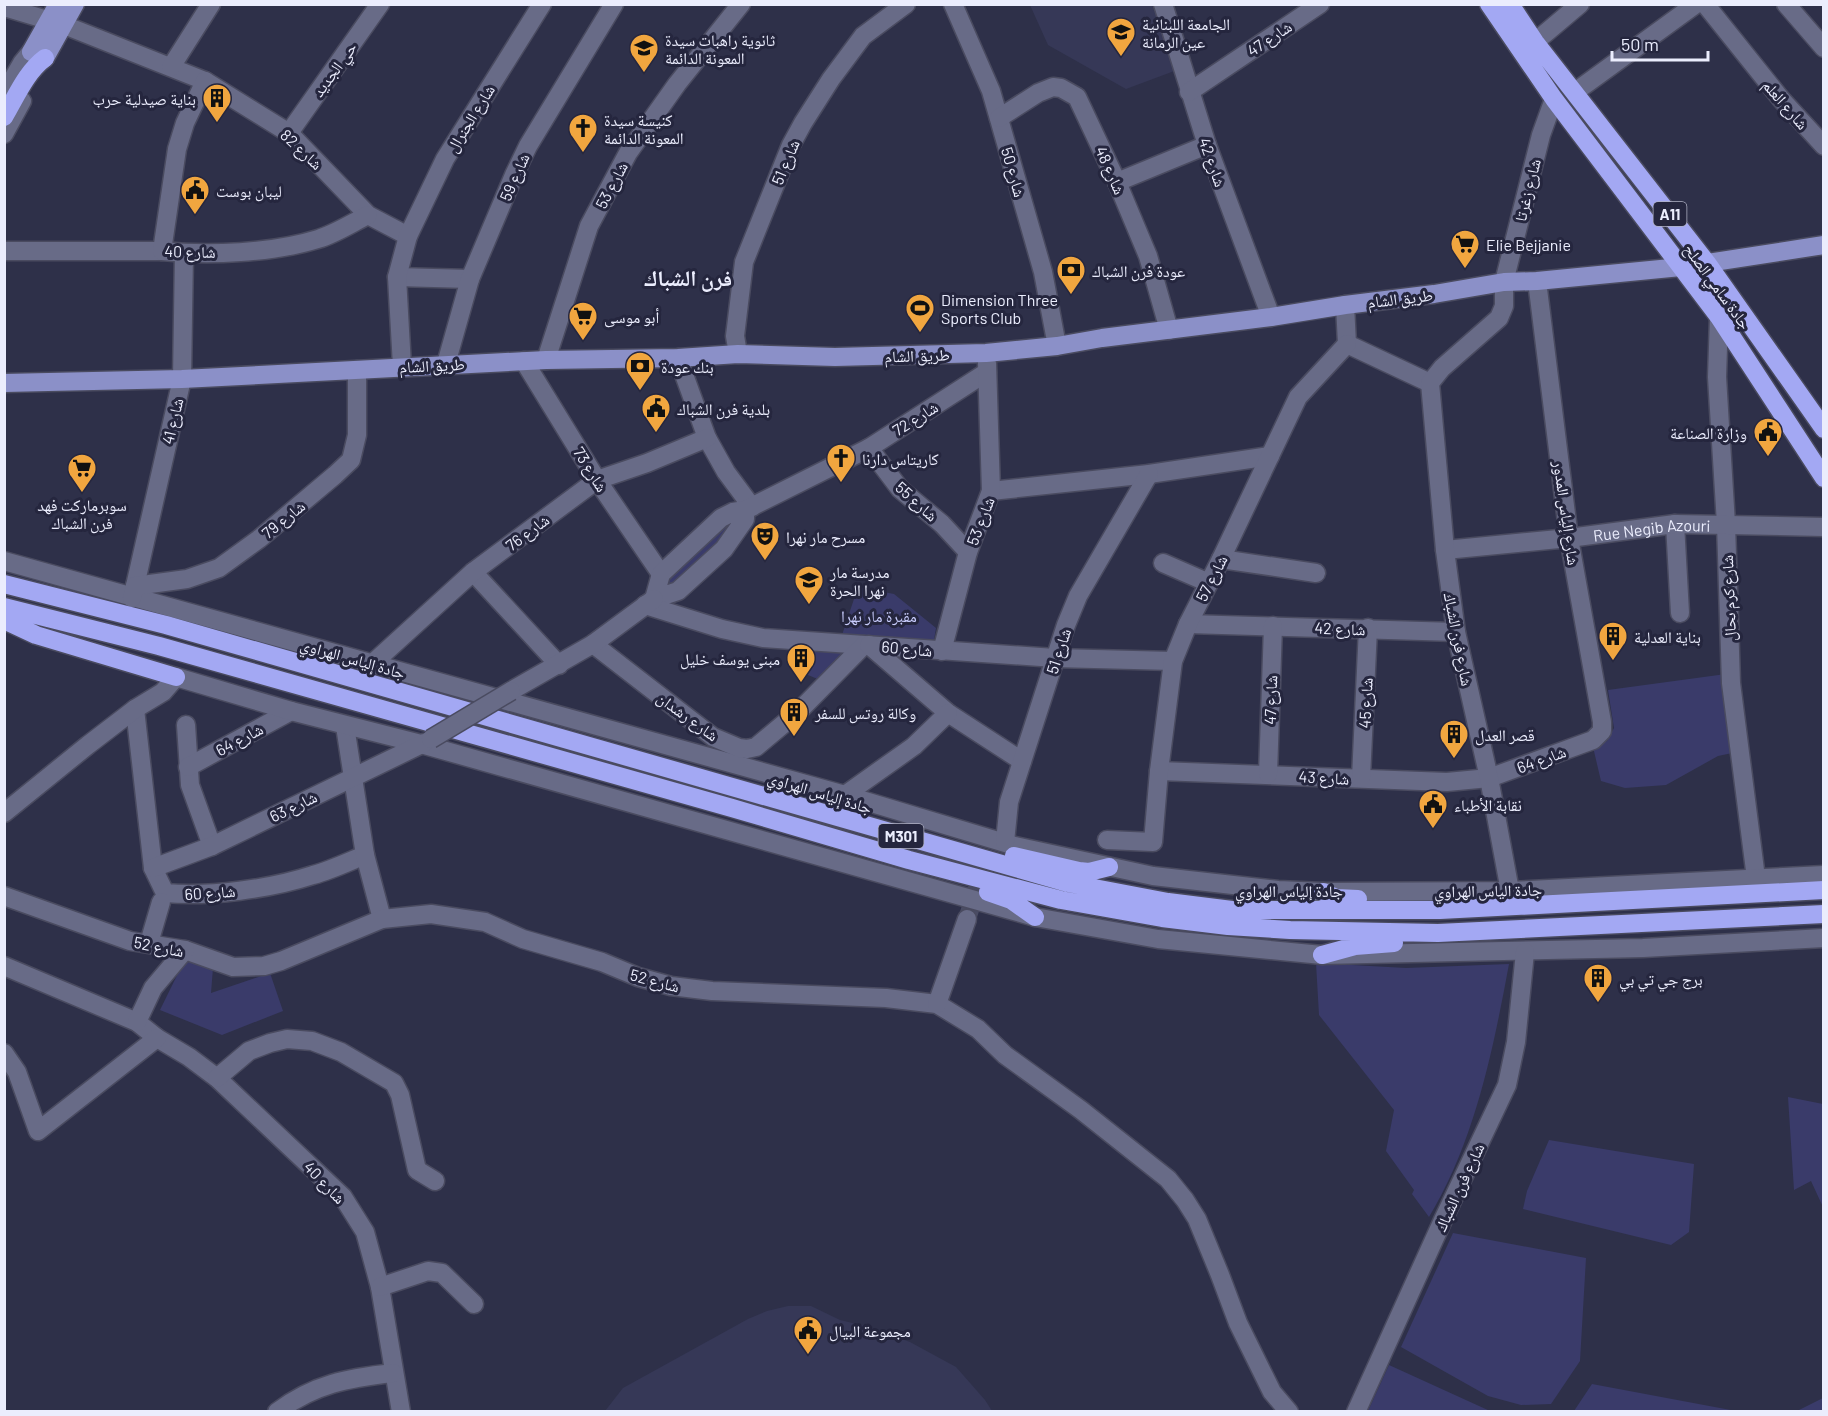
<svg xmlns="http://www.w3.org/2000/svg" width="1828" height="1416" viewBox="0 0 1828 1416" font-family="Barlow,'Noto Naskh Arabic',sans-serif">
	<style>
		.built { fill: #363857 }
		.green { fill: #3a3b6a }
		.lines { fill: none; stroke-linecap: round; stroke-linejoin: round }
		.minor-tunnel { stroke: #4a4c64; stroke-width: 18; stroke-dasharray: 18 9; stroke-linecap: butt }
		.minor-casing { stroke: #4a4b60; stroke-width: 21 }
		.major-casing { stroke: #4a4b60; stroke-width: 21 }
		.highway-casing { stroke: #4a4b60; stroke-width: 21 }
		.minor { stroke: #686b87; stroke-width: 18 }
		.major { stroke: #8b90c8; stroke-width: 18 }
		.highway { stroke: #a3a8f3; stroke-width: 18 }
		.minor-bridge-casing { stroke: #4a4b60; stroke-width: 21; stroke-linecap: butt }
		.minor-bridge { stroke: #686b87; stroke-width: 18 }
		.labels { text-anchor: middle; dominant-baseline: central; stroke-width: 6; stroke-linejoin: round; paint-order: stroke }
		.shield { fill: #25263e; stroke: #b0b1c4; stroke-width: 1.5 }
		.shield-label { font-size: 15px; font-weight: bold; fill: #ebedfd }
		.poi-label { font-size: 16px; fill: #ebedfd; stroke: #25263e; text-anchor: start }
		.street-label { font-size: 16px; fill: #ebedfd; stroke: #25263e }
		.park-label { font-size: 16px; fill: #c8ccfc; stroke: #25263e }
		.district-label { font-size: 22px; font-weight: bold; fill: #ebedfd; stroke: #25263e }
	</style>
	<rect width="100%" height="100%" fill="#2e3049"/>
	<!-- built -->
	<path class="built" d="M1030 5H1152L1177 70 1126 89 1048 45Z
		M788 1306H811L840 1320 873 1328 910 1342 956 1367 985 1400 992 1411H605L623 1388 748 1319 767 1311Z"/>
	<!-- green -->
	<path class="green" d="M745 510 678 591 658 584 661 574Z
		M858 587 894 594 936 628 934 640 925 642 842 635Z
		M809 645H863L820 680 808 675Z
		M1726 674 1737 752 1718 756 1666 785 1625 788 1601 781 1593 747 1607 741 1614 728 1608 690Z
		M187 955 213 968 211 993 270 973 283 1011 222 1035 160 1010Z
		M1316 963 1406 968 1509 964C1493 1050 1475 1141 1429 1217L1412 1194 1414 1190 1386 1151 1394 1110 1319 1015Z
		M1788 1097 1823 1104V1207L1811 1181 1794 1190Z
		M1549 1140 1694 1164 1689 1232 1671 1245 1523 1209 1527 1191Z
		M1453 1233 1586 1258 1580 1361 1551 1404 1521 1405 1488 1396 1401 1347Z
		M1389 1365 1490 1411H1368Z
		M1592 1384 1736 1411H1574Z
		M1823 1398V1411H1797Z"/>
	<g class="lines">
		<!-- minor-tunnel -->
		<path class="minor-tunnel" d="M967 919 996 831"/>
		<!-- minor casing -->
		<g class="minor-casing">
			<g id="minor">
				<path d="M953 4 991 91 1043 272 1057 346"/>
				<path d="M1163 4 1207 145 1271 317"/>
				<path d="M1705 4 1781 99 1824 146"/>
				<path d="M1786 4 1824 48"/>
				<path d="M4 7 64 25 205 81 289 133 368 215 408 236"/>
				<path d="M1535 42 1580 4"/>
				<path d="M171 67 211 4"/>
				<path d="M1189 92 1320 4"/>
				<path d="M1575 92 1696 4"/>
				<path d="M4 94 22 63 31 52"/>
				<path d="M999 118 1038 93 1053 87 1061 88 1077 97 1117 182 1148 256 1169 330"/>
				<path d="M289 133 380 4"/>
				<path d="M4 134 22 101"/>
				<path d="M1117 182 1207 145"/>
				<path d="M4 251H162C208 256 273 253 318 239 335 234 352 223 368 215"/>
				<path d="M162 251 177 149 185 123 205 81"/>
				<path d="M397 277 470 279"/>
				<path d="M1345 305 1347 344"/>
				<path d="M1719 317 1717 377 1726 524 1731 683 1756 878"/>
				<path d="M1347 344 1430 383"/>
				<path d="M738 354 735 336 744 262 791 145 803 123 831 79 863 36 906 4"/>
				<path d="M678 358 707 438 726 472 752 507"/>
				<path d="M546 360 589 226 628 153 677 84 741 4"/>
				<path d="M524 361 597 480 661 574"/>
				<path d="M446 364 470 279 514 175 528 146 614 4"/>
				<path d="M402 366 397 277 408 236 445 159 542 4"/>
				<path d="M869 448 900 489 942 524 968 552"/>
				<path d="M991 491 1149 474 1270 456"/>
				<path d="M745 510V519L724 549 678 591 654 599 661 574 721 518 733 512 745 510 869 448 987 372"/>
				<path d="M1675 524 1680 613"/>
				<path id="s1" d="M1445 550 1569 538 1675 524 1824 527"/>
				<path d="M1221 559 1316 573"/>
				<path d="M4 561 845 795 1015 846 1153 876 1278 890 1323 892 1510 891 1824 875"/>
				<path d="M1163 563 1209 583"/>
				<path d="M473 572 559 665"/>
				<path d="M135 586 182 379 184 253"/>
				<path d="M132 598 135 586 187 579 219 568 259 539 335 475 351 460 357 435V370"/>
				<path d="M645 605 722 629 763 638 1055 658 1173 661"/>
				<path d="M1188 624 1456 632"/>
				<path d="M593 644 713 737 739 748 747 749 756 747 799 711 864 645"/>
				<path d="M869 645 948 713 1022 761"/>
				<path d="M942 651 968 552 991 491 987 363"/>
				<path d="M372 664 473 572 597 480 647 463 707 438"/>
				<path d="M511 691 593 644 654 599"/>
				<path d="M135 709 153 868 165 893C210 897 270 889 313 875 331 870 348 862 365 855"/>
				<path d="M186 725 190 785 212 846"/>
				<path d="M345 726 365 855 382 919"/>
				<path d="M188 767 291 711"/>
				<path d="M1159 771 1447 782 1489 778 1593 740 1602 731V722L1569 538 1537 281"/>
				<path d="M1268 774 1273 626"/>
				<path d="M1361 778 1368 628"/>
				<path d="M845 795 914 746 948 713"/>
				<path d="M4 813 88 745 135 709 163 692 176 677 291 711 421 744 1035 917 1158 939 1322 955 1643 948 1824 938"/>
				<path d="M1107 840 1153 842 1159 771 1173 661 1188 624 1221 559 1298 397 1347 344"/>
				<path d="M1005 842 1009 802 1066 625 1078 596 1149 474"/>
				<path d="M153 868 212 846 424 743"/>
				<path d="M1510 891 1489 778 1456 632 1445 550 1430 383 1442 368 1499 318 1504 306V282L1541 135 1554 99"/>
				<path d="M4 896 130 941 185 950 233 967 264 966 281 961 382 919 431 914 485 922 523 939 602 962 638 977 671 986 712 991 886 998 937 1004 978 1029 1005 1055 1081 1110 1168 1179 1185 1200 1197 1219 1220 1275 1238 1323 1272 1392 1289 1412"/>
				<path d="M149 943 161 902"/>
				<path d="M4 966 137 1022 157 1038 189 1057 217 1078 343 1197 365 1232 380 1287 401 1412"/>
				<path d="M937 1004 967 919"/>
				<path d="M137 1022 153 988 185 950"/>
				<path d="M4 1053 17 1072 38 1131 157 1038"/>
				<path d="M217 1078 249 1051 270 1043 287 1039 312 1041 341 1052 394 1083 400 1095 417 1170 435 1181"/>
				<path d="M380 1287 428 1271 442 1273 474 1304"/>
				<path d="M277 1412C314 1384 348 1378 393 1373"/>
				<path d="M1356 1412 1443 1220 1507 1085 1516 1042 1525 952"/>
			</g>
		</g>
		<!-- major casing -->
		<g class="major-casing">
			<path id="major" d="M31 52 58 4
				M45 58 75 4
				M4 383 182 379 546 360 678 358 738 354 835 357 986 353 1057 346 1102 338 1271 317 1345 305 1434 294 1504 282 1537 281 1681 267 1824 245"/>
		</g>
		<!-- highway casing -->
		<g class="highway-casing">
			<path id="highway" d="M1489 4 1554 99 1719 317 1824 478
				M1510 4 1535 42 1707 263 1824 429
				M4 117C16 97 26 72 45 58
				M4 584 166 625 1068 883 1168 902 1232 910H1440L1824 890
				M4 607 159 646 732 808 909 860 1061 900 1162 918 1228 926 1290 930 1438 933 1824 914
				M4 620 36 635 176 677
				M1014 856 1079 871 1089 872 1109 867
				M988 892 1011 900 1035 917
				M1323 892 1336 898 1358 899
				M1322 955 1355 946 1394 943"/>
		</g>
		<!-- minor -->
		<use href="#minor" class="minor"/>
		<!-- major -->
		<use href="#major" class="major"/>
		<!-- highway -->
		<use href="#highway" class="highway"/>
		<!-- minor-bridge casing -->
		<g class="minor-bridge-casing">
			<path id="minor-bridge" d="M431 739 511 691"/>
		</g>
		<!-- minor-bridge -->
		<use href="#minor-bridge" class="minor-bridge"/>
	</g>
	<!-- icons -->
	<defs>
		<g id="university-pin" transform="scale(1.5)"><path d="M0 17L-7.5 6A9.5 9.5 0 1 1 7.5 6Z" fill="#f1a63f" stroke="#25263e"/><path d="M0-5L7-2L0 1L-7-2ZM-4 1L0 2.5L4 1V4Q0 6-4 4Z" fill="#111"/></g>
		<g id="school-pin" transform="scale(1.5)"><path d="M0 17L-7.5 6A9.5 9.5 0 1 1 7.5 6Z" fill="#f1a63f" stroke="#25263e"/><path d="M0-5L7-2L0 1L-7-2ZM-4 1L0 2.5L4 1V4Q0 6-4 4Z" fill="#111"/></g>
		<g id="building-pin" transform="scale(1.5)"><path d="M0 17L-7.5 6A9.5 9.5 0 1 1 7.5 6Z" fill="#f1a63f" stroke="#25263e"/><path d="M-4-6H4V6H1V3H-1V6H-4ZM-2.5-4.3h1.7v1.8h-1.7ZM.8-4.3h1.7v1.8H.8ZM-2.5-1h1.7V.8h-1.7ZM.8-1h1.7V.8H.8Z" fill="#111"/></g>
		<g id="church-pin" transform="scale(1.5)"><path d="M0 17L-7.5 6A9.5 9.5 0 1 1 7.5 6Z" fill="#f1a63f" stroke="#25263e"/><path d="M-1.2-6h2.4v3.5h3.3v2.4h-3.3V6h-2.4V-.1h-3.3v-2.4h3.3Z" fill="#111"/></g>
		<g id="civic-pin" transform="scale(1.5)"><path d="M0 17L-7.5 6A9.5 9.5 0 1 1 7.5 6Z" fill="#f1a63f" stroke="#25263e"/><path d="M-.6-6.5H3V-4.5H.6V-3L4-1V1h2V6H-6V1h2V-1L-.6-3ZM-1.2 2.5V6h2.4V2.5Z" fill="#111"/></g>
		<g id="supermarket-pin" transform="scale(1.5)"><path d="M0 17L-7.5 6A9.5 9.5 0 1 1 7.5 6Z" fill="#f1a63f" stroke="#25263e"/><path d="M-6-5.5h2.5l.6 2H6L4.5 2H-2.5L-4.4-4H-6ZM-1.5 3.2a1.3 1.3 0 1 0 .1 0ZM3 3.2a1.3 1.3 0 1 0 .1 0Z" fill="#111"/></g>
		<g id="bank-pin" transform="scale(1.5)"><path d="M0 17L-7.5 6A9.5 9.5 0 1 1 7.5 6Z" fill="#f1a63f" stroke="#25263e"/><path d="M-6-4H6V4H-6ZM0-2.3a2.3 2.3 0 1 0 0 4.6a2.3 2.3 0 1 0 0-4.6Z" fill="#111"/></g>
		<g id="stadium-pin" transform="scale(1.5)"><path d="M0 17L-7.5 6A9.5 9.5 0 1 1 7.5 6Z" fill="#f1a63f" stroke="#25263e"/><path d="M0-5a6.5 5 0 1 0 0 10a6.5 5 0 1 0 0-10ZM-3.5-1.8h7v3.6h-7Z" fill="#111"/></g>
		<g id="theatre-pin" transform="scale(1.5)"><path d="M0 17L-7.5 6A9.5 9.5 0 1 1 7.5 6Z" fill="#f1a63f" stroke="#25263e"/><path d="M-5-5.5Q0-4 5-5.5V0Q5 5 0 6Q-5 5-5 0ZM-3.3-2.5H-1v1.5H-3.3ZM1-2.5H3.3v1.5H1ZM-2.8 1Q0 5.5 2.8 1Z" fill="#111"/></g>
	</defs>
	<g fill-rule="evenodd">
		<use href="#university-pin" x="1121" y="32"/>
		<use href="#school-pin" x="644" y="48"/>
		<use href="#building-pin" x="217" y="98"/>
		<use href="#church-pin" x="583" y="128"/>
		<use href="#civic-pin" x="195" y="190"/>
		<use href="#supermarket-pin" x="1465" y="244"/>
		<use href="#bank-pin" x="1071" y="270"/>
		<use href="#stadium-pin" x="920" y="308"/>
		<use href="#supermarket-pin" x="583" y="316"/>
		<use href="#bank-pin" x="640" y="366"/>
		<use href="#civic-pin" x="656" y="408"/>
		<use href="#civic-pin" x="1768" y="432"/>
		<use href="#church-pin" x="841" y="458"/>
		<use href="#supermarket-pin" x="82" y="468"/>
		<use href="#theatre-pin" x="765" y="536"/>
		<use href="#school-pin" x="809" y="580"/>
		<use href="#building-pin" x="1613" y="636"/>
		<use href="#building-pin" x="801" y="658"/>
		<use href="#building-pin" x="794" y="712"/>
		<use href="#building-pin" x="1454" y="734"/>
		<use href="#civic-pin" x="1433" y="804"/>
		<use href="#building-pin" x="1598" y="978"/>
		<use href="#civic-pin" x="808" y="1330"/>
	</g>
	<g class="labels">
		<!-- shield labels -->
		<g class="shield">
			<rect x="1653.5" y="202" width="33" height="24" rx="4.5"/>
			<rect x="878.5" y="824" width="45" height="24" rx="4.5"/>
		</g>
		<g class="shield-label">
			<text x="1670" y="214">A11</text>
			<text x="901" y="836">M301</text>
		</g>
		<!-- poi labels -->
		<g class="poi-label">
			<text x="1142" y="23">الجامعة اللبنانية<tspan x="1142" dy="18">عين الرمانة</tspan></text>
			<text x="665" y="39">ثانوية راهبات سيدة<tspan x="665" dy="18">المعونة الدائمة</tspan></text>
			<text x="196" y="98" text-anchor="end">بناية صيدلية حرب</text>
			<text x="604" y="119">كنيسة سيدة<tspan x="604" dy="18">المعونة الدائمة</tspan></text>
			<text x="216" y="190">ليبان بوست</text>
			<text x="1486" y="244">Elie Bejjanie</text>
			<text x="1092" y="270">عودة فرن الشباك</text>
			<text x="941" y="299">Dimension Three<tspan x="941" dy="18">Sports Club</tspan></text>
			<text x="604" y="316">أبو موسى</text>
			<text x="661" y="366">بنك عودة</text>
			<text x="677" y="408">بلدية فرن الشباك</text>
			<text x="1747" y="432" text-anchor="end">وزارة الصناعة</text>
			<text x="862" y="458">كاريتاس دارنا</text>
			<text x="82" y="504" text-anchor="middle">سوبرماركت فهد<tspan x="82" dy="18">فرن الشباك</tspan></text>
			<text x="786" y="536">مسرح مار نهرا</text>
			<text x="830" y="571">مدرسة مار<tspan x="830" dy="18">نهرا الحرة</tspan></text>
			<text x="1634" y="636">بناية العدلية</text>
			<text x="780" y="658" text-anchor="end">مبنى يوسف خليل</text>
			<text x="815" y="712">وكالة روتس للسفر</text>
			<text x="1475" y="734">قصر العدل</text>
			<text x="1454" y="804">نقابة الأطباء</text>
			<text x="1619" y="978">برج جي تي بي</text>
			<text x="829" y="1330">مجموعة البيال</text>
		</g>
		<!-- street labels -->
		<g class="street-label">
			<text transform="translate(1269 38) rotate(-34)">شارع 47</text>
			<text transform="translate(334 69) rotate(-54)">حي الجديد</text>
			<text transform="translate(1786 104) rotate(49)">شارع العلم</text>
			<text transform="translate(470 118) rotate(-58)">شارع الجنرال</text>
			<text transform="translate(302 149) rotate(43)">شارع 82</text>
			<text transform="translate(785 162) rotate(-67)">شارع 51</text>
			<text transform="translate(1213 162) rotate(70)">شارع 42</text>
			<text transform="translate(1111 170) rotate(66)">شارع 48</text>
			<text transform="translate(1014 172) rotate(74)">شارع 50</text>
			<text transform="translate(514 177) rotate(-66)">شارع 59</text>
			<text transform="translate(611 185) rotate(-62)">شارع 53</text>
			<text transform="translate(1527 190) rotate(-76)">شارع زغرتا</text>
			<text transform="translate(190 251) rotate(1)">شارع 40</text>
			<text transform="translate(1718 286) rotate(54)">جادة سامي الصلح</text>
			<text transform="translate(1400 298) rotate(-7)">طريق الشام</text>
			<text transform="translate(917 355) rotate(-2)">طريق الشام</text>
			<text transform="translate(432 365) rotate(-3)">طريق الشام</text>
			<text transform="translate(915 418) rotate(-32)">شارع 72</text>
			<text transform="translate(172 421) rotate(-77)">شارع 41</text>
			<text transform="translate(591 469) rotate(58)">شارع 73</text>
			<text transform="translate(917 501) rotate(42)">شارع 55</text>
			<text transform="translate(1567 513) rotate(82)">شارع إلياس المدور</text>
			<text transform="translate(283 519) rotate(-39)">شارع 79</text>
			<text transform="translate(980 521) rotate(-69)">شارع 53</text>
			<text stroke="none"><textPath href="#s1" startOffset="208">Rue Negib Azouri</textPath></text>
			<text transform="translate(527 532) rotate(-37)">شارع 76</text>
			<text transform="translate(1211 578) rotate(-63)">شارع 57</text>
			<text transform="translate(1728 598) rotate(-92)">شارع كرم ىحال</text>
			<text transform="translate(1340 628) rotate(2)">شارع 42</text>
			<text transform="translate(1459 639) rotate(79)">شارع فرن الشباك</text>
			<text transform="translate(907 648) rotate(5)">شارع 60</text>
			<text transform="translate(1058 651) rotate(-72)">شارع 51</text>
			<text transform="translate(353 658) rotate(16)">جادة إلياس الهراوي</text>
			<text transform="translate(1270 700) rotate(-88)">شارع 47</text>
			<text transform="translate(1365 703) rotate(-87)">شارع 45</text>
			<text transform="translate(688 716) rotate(36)">شارع رشدان</text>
			<text transform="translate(239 739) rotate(-28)">شارع 64</text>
			<text transform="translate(1541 759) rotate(-20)">شارع 64</text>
			<text transform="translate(1324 777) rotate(3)">شارع 43</text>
			<text transform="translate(820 792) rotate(17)">جادة إلياس الهراوي</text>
			<text transform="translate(293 806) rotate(-26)">شارع 63</text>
			<text x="1289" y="890">جادة إلياس الهراوي</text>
			<text transform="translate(1488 890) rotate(-1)">جادة الياس الهراوي</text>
			<text transform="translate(210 892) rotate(-4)">شارع 60</text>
			<text transform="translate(159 946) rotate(11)">شارع 52</text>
			<text transform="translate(655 980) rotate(15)">شارع 52</text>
			<text transform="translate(325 1182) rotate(46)">شارع 40</text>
			<text transform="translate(1459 1187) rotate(-65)">شارع فرن الشباك</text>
		</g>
		<!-- park labels -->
		<g class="park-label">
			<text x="879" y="615">مقبرة مار نهرا</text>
		</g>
		<!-- district labels -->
		<g class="district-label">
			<text x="688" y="277">فرن الشباك</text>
		</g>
	</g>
	<!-- border -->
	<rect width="1828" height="1416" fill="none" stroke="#ebedfd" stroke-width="12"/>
	<!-- scale -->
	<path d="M1612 51v9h96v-9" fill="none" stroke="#ebedfd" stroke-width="3"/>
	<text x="1621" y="51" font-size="18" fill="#ebedfd" stroke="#25263e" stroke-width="4.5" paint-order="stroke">50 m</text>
</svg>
